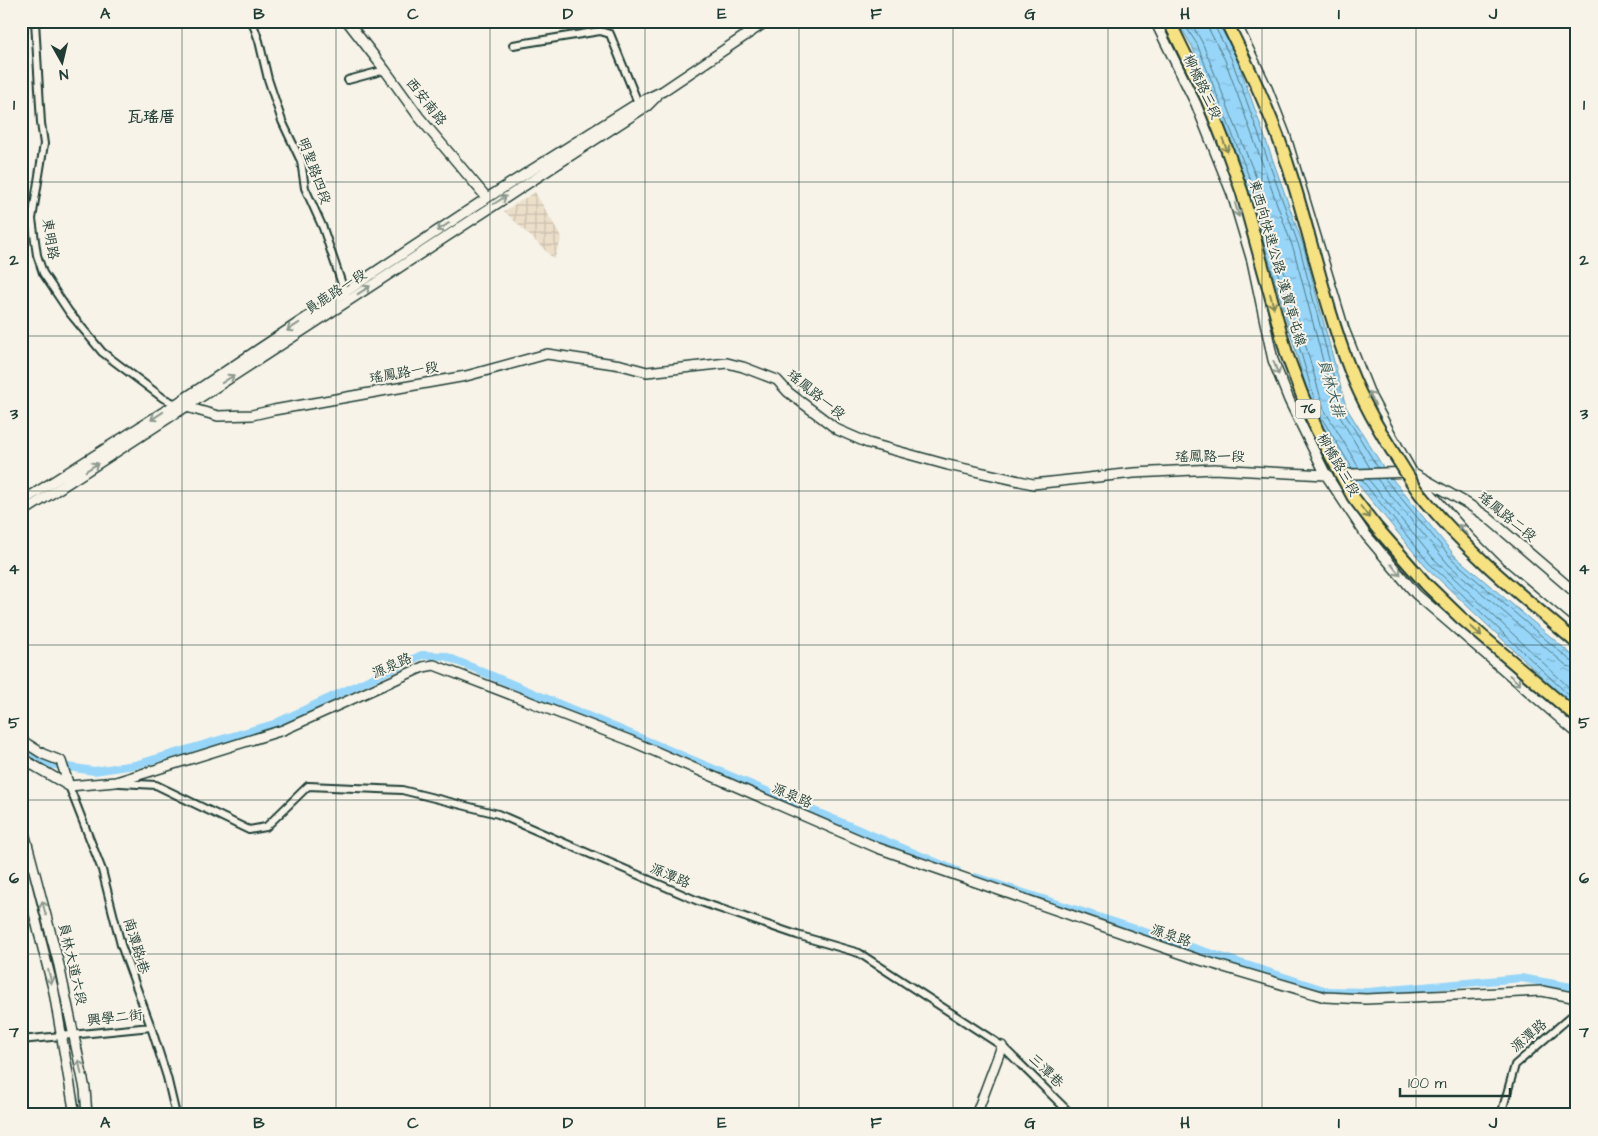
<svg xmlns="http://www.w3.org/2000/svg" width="1598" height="1136" viewBox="0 0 1598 1136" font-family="'Architects Daughter','LXGW WenKai TC',sans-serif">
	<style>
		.industrial { fill: url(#industrial-grid) }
		.water { fill: url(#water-ripples); stroke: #6799aa }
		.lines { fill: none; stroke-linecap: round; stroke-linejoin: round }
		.shore { stroke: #4f7a83; stroke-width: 1 }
		.canal { stroke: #97d6f9; stroke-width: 8 }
		.street-casing { stroke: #1f3d34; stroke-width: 10 }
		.secondary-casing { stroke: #1f3d34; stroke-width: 12 }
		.street { stroke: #f7f3e8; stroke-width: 6 }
		.secondary { stroke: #f7f3e8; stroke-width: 9 }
		.highway-bridge-casing { stroke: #1f3d34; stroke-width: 15; stroke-linecap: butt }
		.highway-bridge { stroke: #f7e281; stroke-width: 11 }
		.oneway { stroke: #808757 }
		.oneway2 { stroke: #8b988e }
		.grid { fill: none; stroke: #1f3d34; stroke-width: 1; stroke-opacity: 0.55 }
		.labels { text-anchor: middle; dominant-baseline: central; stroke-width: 4; stroke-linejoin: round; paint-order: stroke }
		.shield { fill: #f7f3e8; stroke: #60746a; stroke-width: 1 }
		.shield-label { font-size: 12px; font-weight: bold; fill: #1f3d34 }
		.street-label { font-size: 14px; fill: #1f3d34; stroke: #f7f3e8 }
		.water-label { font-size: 15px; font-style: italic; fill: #375c5b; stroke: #f7f3e8 }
		.quarter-label { font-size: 16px; font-weight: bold; fill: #1f3d34; stroke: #f7f3e8 }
		.neatline { fill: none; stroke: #1f3d34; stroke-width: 2 }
		.grid-label { font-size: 16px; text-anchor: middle; font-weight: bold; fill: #1f3d34 }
	</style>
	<defs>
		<pattern id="industrial-grid" width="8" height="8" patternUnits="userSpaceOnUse" patternTransform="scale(1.25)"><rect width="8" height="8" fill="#ecdfca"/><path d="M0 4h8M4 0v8" fill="none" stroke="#cac0ae"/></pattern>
		<pattern id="water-ripples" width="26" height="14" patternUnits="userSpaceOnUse" patternTransform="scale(1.25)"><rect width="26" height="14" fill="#97d6f9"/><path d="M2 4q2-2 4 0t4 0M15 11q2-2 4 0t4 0" fill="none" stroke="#7bafca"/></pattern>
	</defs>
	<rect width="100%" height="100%" fill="#f7f3e8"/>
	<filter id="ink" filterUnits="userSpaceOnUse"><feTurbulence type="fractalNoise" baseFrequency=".02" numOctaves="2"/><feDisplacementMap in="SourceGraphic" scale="10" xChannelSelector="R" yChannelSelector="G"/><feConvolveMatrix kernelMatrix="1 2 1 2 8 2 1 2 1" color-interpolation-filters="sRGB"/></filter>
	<g filter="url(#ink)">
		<!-- industrial -->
		<path class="industrial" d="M535 192 562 238 554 259 504 211Z"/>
		<!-- water -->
		<path class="water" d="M1177 21H1217L1236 56 1304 248 1346 407 1385 470 1456 557 1577 659V710L1425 566 1348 472 1314 414 1248 189 1192 46Z"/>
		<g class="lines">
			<!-- shore -->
			<path class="shore" d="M1182 21 1197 44 1253 187 1318 412 1352 468
				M1190 21 1202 42 1259 185 1324 409 1359 468
				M1207 21 1208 28 1225 60 1294 251 1336 410 1370 468
				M1213 21 1214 25 1231 58 1300 249 1342 409 1378 468
				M1361 479 1429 563 1577 703
				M1368 479 1433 558 1577 695
				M1377 479 1449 565 1567 666 1577 669
				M1385 479 1453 560 1571 661 1577 663"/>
			<!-- canal -->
			<path class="canal" d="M21 745 49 764 94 771 135 765 274 724 422 655 445 656 957 871
				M975 877 1327 991 1368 992 1521 978 1577 988"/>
			<!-- street casing -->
			<g class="street-casing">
				<path id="street" d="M35 21 41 123 44 144 32 219 37 255 43 273 69 312 102 352 163 398 176 404
					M252 21 259 41 268 79 282 121 301 161 305 188 323 228 346 296
					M513 45 600 31 610 34 638 103
					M348 80 385 70
					M120 783 156 785 249 830 266 827 308 786 402 790 498 814 698 901 797 935 859 953 1002 1046 1072 1115
					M69 786 102 870 121 945 151 1027 167 1077 176 1115
					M21 1040 151 1027
					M1501 1115 1515 1065 1577 1011"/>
			</g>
			<!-- secondary casing -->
			<g class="secondary-casing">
				<path id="secondary" d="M347 21 385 70 419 117 487 198
					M1155 21 1196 104 1232 194 1252 261 1273 360 1289 400 1326 475 1366 535 1416 594 1577 733
					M1235 21 1267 88 1285 134 1344 329 1371 397 1388 429 1412 472 1471 539 1499 567 1577 633
					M176 404 218 416 252 415 274 410 466 376 547 354 621 365 647 372 727 363 743 367 777 380 788 392 838 430 868 443 948 465 1033 484 1134 473 1214 469 1326 475 1412 472 1468 504 1486 516 1577 594
					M21 502 176 404 487 198 638 103 663 91 767 21
					M21 513C231 379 438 241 647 106L657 96
					M21 740 43 754 61 761 69 786
					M21 758 69 786 116 782 283 730 423 667 434 665 629 740 878 848 1197 959 1325 997 1366 999 1542 991 1577 998
					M21 821 59 965 85 1089 87 1115
					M21 862 54 992 75 1115
					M976 1115 1002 1046"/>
			</g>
			<!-- street -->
			<use href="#street" class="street"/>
			<!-- secondary -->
			<use href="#secondary" class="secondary"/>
			<!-- highway-bridge casing -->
			<g class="highway-bridge-casing">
				<path id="highway-bridge" d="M1169 21 1207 99 1226 147 1242 192 1287 355 1302 395 1317 430 1353 497 1377 528 1426 584 1460 617 1577 717
					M1226 21C1251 72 1276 124 1292 178 1312 242 1326 308 1350 370 1363 403 1381 434 1400 463 1407 474 1413 485 1421 495 1466 551 1522 596 1577 643"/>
			</g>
			<!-- highway-bridge -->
			<use href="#highway-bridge" class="highway-bridge"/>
		</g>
		<!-- one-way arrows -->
		<defs><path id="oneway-shaft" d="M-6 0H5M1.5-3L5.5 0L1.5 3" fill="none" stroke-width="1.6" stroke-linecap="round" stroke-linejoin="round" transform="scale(1.25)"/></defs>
		<g class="oneway">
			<use href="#oneway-shaft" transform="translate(1225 145) rotate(69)"/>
			<use href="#oneway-shaft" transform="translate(1272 301) rotate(75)"/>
			<use href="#oneway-shaft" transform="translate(1365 512) rotate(53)"/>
			<use href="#oneway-shaft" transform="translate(1476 631) rotate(41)"/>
		</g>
		<g class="oneway2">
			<use href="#oneway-shaft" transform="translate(500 200) rotate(-32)"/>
			<use href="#oneway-shaft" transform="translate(1237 210) rotate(74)"/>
			<use href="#oneway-shaft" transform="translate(443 227) rotate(147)"/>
			<use href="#oneway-shaft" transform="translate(364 290) rotate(-33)"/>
			<use href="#oneway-shaft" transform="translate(293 327) rotate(147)"/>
			<use href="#oneway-shaft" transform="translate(1276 368) rotate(69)"/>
			<use href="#oneway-shaft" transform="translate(228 379) rotate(-33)"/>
			<use href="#oneway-shaft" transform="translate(1372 398) rotate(-115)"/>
			<use href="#oneway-shaft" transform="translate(157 416) rotate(147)"/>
			<use href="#oneway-shaft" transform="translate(92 467) rotate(-33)"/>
			<use href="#oneway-shaft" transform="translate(1463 530) rotate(-133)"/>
			<use href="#oneway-shaft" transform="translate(1396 570) rotate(50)"/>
			<use href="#oneway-shaft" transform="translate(1515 680) rotate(41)"/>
			<use href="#oneway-shaft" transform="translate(44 908) rotate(-105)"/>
			<use href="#oneway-shaft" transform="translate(50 977) rotate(76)"/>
			<use href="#oneway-shaft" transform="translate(80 1067) rotate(-101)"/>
		</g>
	</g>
	<!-- grid -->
	<path class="grid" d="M182 21V1115M336 21V1115M490 21V1115M645 21V1115M799 21V1115M953 21V1115M1108 21V1115M1262 21V1115M1416 21V1115M21 182H1577M21 336H1577M21 491H1577M21 645H1577M21 800H1577M21 954H1577"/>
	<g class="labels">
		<!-- shield labels -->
		<rect class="shield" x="1295.5" y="399.5" width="25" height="19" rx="4"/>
		<g class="shield-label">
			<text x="1308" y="409">76</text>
		</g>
		<!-- street labels -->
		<g class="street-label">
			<text transform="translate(1202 87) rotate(65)">柳橋路三段</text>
			<text transform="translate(426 102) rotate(52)">西安南路</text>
			<text transform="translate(314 171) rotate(70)">明聖路四段</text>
			<text transform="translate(50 239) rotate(81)">東明路</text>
			<text transform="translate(1277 263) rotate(74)">東西向快速公路 漢寶草屯線</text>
			<text transform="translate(336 292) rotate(-33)">員鹿路一段</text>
			<text transform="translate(404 373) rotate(-10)">瑤鳳路一段</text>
			<text transform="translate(816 395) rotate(39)">瑤鳳路一段</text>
			<text x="1210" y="457">瑤鳳路一段</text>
			<text transform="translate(1338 465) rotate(60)">柳橋路三段</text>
			<text transform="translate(1507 517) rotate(39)">瑤鳳路二段</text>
			<text transform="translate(392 666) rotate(-24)">源泉路</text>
			<text transform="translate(792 796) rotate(23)">源泉路</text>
			<text transform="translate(670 876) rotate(23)">源潭路</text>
			<text transform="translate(1171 936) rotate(19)">源泉路</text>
			<text transform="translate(136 946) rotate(73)">南潭路1巷</text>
			<text transform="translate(72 964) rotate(77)">員林大道六段</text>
			<text transform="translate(115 1018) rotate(-6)">興學二街</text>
			<text transform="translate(1529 1036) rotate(-41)">源潭路</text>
			<text transform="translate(1046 1071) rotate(44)">三潭巷</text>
		</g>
		<!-- water labels -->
		<g class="water-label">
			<text transform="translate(1331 388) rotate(74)">員林大排</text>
		</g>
		<!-- quarter labels -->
		<g class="quarter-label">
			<text x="151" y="117">瓦瑤厝</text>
		</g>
	</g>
	<!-- margin -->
	<rect width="1598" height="1136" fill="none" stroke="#f7f3e8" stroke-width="55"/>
	<!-- north arrow -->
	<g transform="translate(62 62) rotate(172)" stroke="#f7f3e8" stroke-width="4" paint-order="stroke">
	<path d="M0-4L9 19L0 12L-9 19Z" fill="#1f3d34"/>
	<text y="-8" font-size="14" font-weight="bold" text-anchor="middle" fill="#1f3d34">N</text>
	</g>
	<!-- scale -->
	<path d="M1400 1088v8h110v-8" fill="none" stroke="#1f3d34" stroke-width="2.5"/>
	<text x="1408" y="1088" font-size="15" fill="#1f3d34" stroke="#f7f3e8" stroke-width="4" paint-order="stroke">100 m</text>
	<rect x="28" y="28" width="1542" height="1080" class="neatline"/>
	<g class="grid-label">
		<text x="105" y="19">A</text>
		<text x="259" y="19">B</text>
		<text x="413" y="19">C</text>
		<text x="568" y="19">D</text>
		<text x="722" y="19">E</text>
		<text x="876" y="19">F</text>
		<text x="1030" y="19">G</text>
		<text x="1185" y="19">H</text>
		<text x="1339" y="19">I</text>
		<text x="1493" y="19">J</text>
		<text x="14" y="110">1</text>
		<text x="1584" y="110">1</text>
		<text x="14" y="265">2</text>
		<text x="1584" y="265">2</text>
		<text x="14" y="419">3</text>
		<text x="1584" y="419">3</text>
		<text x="14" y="574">4</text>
		<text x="1584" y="574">4</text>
		<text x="14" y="728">5</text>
		<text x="1584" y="728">5</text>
		<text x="14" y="883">6</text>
		<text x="1584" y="883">6</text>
		<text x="14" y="1037">7</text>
		<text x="1584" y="1037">7</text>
		<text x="105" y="1128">A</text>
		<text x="259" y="1128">B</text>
		<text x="413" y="1128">C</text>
		<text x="568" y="1128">D</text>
		<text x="722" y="1128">E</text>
		<text x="876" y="1128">F</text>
		<text x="1030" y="1128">G</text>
		<text x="1185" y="1128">H</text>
		<text x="1339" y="1128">I</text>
		<text x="1493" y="1128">J</text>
	</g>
</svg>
